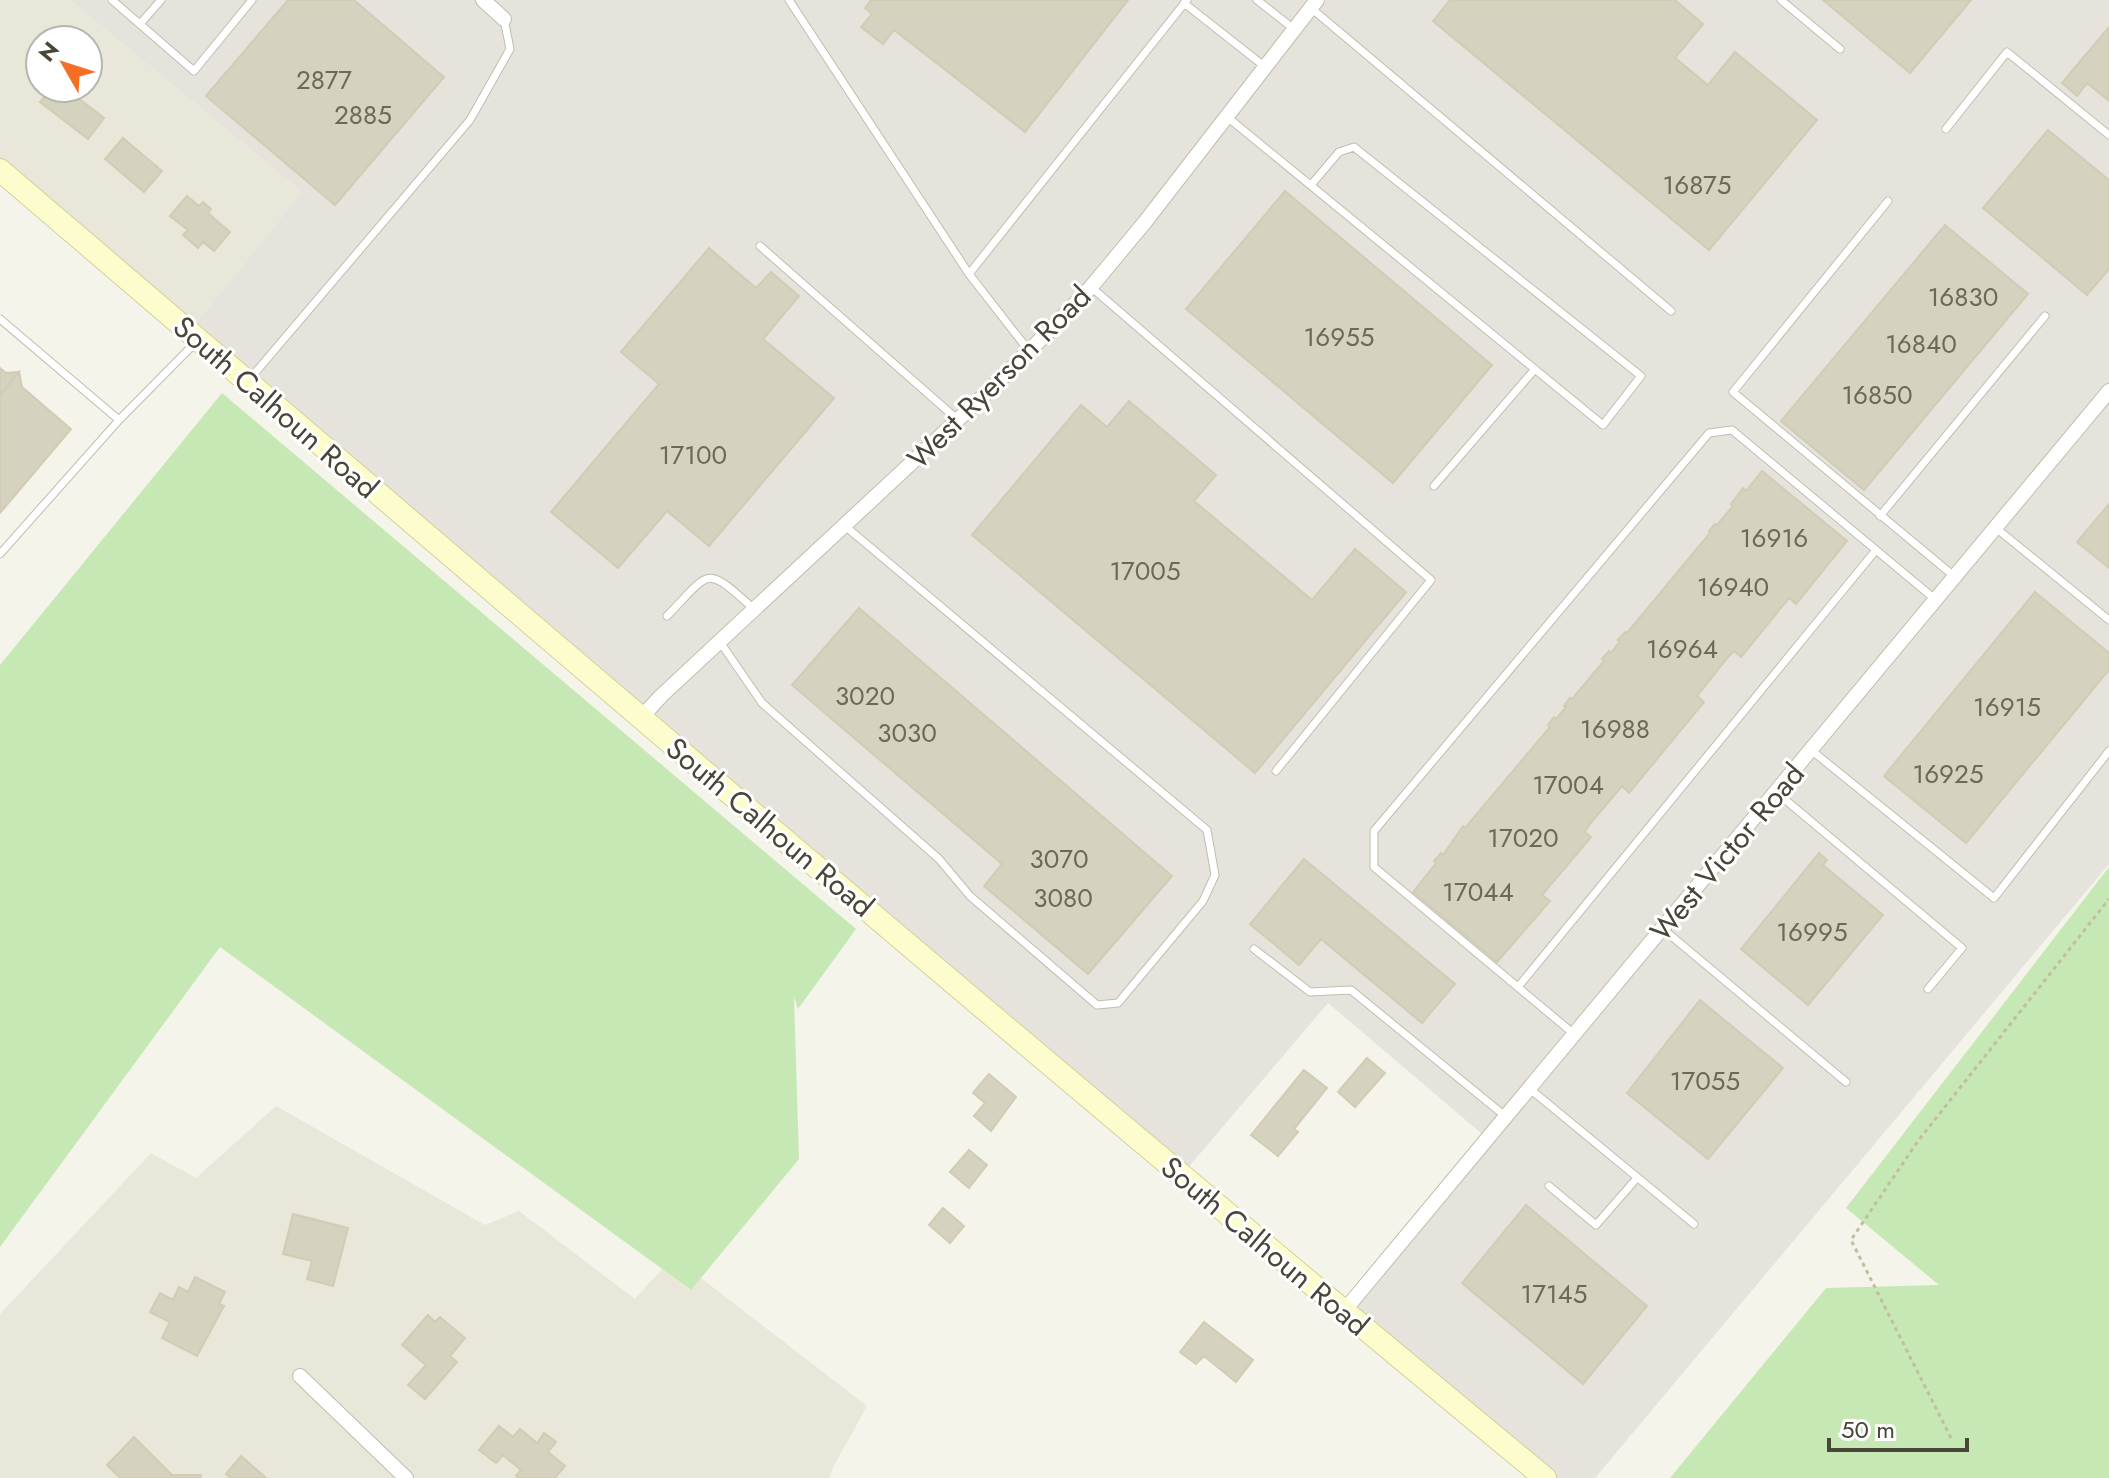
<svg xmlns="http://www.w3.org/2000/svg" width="2109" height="1478" viewBox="0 0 2109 1478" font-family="Jost,sans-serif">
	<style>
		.residential { fill: #e9e7d9; fill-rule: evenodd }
		.industrial { fill: #e5e3dc }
		.green { fill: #c6e8b5 }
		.building { fill: #d6d2c0; stroke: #d1ccb4; stroke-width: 2 }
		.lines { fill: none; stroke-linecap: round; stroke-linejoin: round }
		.lane-casing { stroke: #c0bead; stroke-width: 9 }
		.street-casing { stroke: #c0bead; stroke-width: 16 }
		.secondary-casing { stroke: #d3d09c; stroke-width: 24 }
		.path { stroke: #c2bd9f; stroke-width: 3; stroke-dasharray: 4 4; stroke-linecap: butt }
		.lane { stroke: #fff; stroke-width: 7 }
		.street { stroke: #fff; stroke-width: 14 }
		.secondary { stroke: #fdfccd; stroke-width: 22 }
		.labels { text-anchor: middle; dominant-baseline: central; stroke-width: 6; stroke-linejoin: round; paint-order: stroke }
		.number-label { font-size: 26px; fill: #6c695b }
		.street-label { font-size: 30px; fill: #494639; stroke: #fff }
	</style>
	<rect width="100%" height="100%" fill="#f5f4eb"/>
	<!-- residential -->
	<path class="residential" d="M0 0H70L302 192 189 332 0 170ZM40 40H88V88H40Z
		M276 1106 485 1225 519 1211 635 1299 662 1269 690 1290 701 1278 867 1406 832 1469 830 1478H0V1314L151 1153 196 1178Z"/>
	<!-- industrial -->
	<path class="industrial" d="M70 0H2109V864L1595 1478H1545L1344 1311 1488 1139 1328 1003 1181 1176 189 332 302 192Z"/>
	<!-- green -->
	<path class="green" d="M222 393 856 929 798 1009 794 997 799 1159 691 1290 220 947 0 1247V665Z
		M2109 867V1478H1670L1826 1288 1939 1285 1846 1208Z"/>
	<!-- building -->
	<path class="building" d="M288 0H354L444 77 335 205 206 96Z
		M871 0H1128L1025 132 894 30 883 44 861 27 872 14 865 8Z
		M1450 0H1675L1703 24 1675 58 1708 85 1735 52 1817 120 1709 250 1433 21Z
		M1823 0H1971L1910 73Z
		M2109 27V101L2087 83 2077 96 2062 83Z
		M52 28 68 40H42Z
		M51 88H65L104 118 88 139 40 102Z
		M2048 130 2109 180V269L2087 295 1983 208Z
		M123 138 162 171 144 192 105 159Z
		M1285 191 1492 365 1393 483 1186 309Z
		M187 196 199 206 203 202 211 209 208 213 230 232 214 251 203 242 198 248 183 235 188 230 170 216Z
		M1945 225 2028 294 1864 490 1781 421Z
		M709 248 756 288 771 272 799 296 763 339 834 398 709 546 667 511 618 568 551 512 659 384 621 352Z
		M0 368 6 373 19 372 0 395Z
		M19 372 22 387 71 429 0 513V395Z
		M1129 401 1216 475 1194 501 1312 600 1355 549 1406 592 1255 773 972 535 1081 405 1107 427Z
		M1762 471 1847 541 1796 604 1789 598 1741 657 1734 651 1729 656 1697 696 1704 702 1629 793 1622 786 1589 825 1585 832 1591 837 1542 895 1550 901 1497 962 1413 892 1436 863 1434 861 1441 853 1443 855 1463 826 1465 828 1550 727 1548 725 1554 717 1556 719 1566 707 1564 706 1570 698 1572 699 1604 661 1602 659 1609 651 1611 653 1620 641 1618 640 1625 632 1627 633 1710 533 1709 531 1715 524 1717 525 1733 506 1731 504 1743 488 1746 491Z
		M2109 504V568L2077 542Z
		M2035 592 2109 653V670L1966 843 1884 776Z
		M859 608 1172 876 1088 974 984 886 1002 864 792 685Z
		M1819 853 1827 860 1823 865 1883 915 1808 1005 1741 949Z
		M1304 859 1455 984 1422 1023 1321 939 1299 965 1250 924Z
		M1700 1000 1783 1068 1708 1159 1627 1093Z
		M1367 1058 1385 1073 1355 1107 1338 1092Z
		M1304 1070 1327 1088 1294 1129 1298 1132 1278 1156 1251 1135Z
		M989 1074 1016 1097 991 1131 974 1116 985 1103 973 1093Z
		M969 1150 987 1165 969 1188 950 1172Z
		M1526 1205 1647 1306 1583 1384 1462 1283Z
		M943 1208 964 1226 950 1243 929 1225Z
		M293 1214 348 1228 333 1286 307 1279 312 1261 283 1254Z
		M195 1277 225 1292 219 1304 224 1306 197 1356 162 1338 170 1322 150 1312 160 1293 173 1300 179 1287 188 1292Z
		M428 1315 435 1322 440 1317 465 1338 450 1356 457 1362 425 1399 408 1385 426 1365 402 1345Z
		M1204 1322 1253 1360 1236 1382 1204 1356 1196 1364 1180 1352Z
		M499 1426 513 1437 520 1429 537 1443 544 1433 556 1442 548 1452 565 1466 555 1478H519L516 1476 521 1470 503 1455 496 1463 479 1450Z
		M134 1437 172 1475H201V1478H120L107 1465Z
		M241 1456 266 1478H231L226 1474Z"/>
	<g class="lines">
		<!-- lane casing -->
		<g class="lane-casing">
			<path id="lane" d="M112 0 194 71 252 0
				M789 0 969 274
				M1257 0 1294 29
				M1781 0 1840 49
				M1184 3 1264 66
				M1311 8 1671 311
				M140 24 161 0
				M1226 116 1603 425 1641 376 1354 147 1339 152 1311 185
				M1946 129 2007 52 2109 135
				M1888 201 1733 392 1955 577
				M760 246 958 420
				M1091 287 1431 580 1276 771
				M0 319 119 420
				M1029 351 969 274 1187 0
				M249 380 470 120 510 49 504 19
				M1434 486 1535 369
				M1880 516 2045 316
				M1996 528 2109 620
				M0 554 119 420 196 342
				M667 616C712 570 704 564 755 610
				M720 642 762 703 939 859 970 896 1097 1005 1118 1003 1203 901 1215 875 1207 830 845 526
				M1811 750 1994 898 2109 751
				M1776 792 1962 948 1928 989
				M1663 929 1846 1082
				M1254 949 1310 992 1351 990 1505 1116
				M1518 987 1876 550
				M1574 1034 1374 867V831L1709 433 1732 430 1936 600
				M1530 1089 1694 1224
				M1549 1186 1596 1225 1637 1178"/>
		</g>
		<!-- street casing -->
		<g class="street-casing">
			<path id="street" d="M483 0 504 19
				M641 718 661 696 993 387 1048 332 1091 287 1145 222 1317 0
				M1344 1311 2109 391
				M300 1376 406 1478"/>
		</g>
		<!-- secondary casing -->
		<g class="secondary-casing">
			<path id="secondary" d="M0 170C513 609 1025 1048 1545 1478"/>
		</g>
		<!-- path -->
		<path class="path" d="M1951 1438 1851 1240 1918 1141 2109 899"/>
		<!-- lane -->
		<use href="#lane" class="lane"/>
		<!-- street -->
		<use href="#street" class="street"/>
		<!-- secondary -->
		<use href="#secondary" class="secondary"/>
	</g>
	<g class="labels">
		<!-- number labels -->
		<g class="number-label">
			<text x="324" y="80">2877</text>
			<text x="363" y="115">2885</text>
			<text x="1697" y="185">16875</text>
			<text x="1963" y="297">16830</text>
			<text x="1339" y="337">16955</text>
			<text x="1921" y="344">16840</text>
			<text x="1877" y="395">16850</text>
			<text x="693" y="455">17100</text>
			<text x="1774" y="538">16916</text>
			<text x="1145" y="571">17005</text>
			<text x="1733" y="587">16940</text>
			<text x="1682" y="649">16964</text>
			<text x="865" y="696">3020</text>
			<text x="2007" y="707">16915</text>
			<text x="1615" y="729">16988</text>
			<text x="907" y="733">3030</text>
			<text x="1948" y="774">16925</text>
			<text x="1568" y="785">17004</text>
			<text x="1523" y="838">17020</text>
			<text x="1059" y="859">3070</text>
			<text x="1478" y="892">17044</text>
			<text x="1063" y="898">3080</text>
			<text x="1812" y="932">16995</text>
			<text x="1705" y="1081">17055</text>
			<text x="1554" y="1294">17145</text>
		</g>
		<!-- street labels -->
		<g class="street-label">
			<text transform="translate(999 377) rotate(-45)">West Ryerson Road</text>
			<text transform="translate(276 407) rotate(41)">South Calhoun Road</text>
			<text transform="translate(770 827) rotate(40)">South Calhoun Road</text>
			<text transform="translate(1727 852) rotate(-50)">West Victor Road</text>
			<text transform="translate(1265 1246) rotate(40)">South Calhoun Road</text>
		</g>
	</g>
	<!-- north arrow -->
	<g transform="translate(64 64) rotate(309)"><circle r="38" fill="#ffffff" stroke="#b6b5b0" stroke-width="2"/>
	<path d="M0-6L14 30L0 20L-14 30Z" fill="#f46e23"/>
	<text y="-12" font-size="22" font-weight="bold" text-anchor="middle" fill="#494639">N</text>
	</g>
	<!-- scale -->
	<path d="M1829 1438v12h138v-12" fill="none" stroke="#494639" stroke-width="4"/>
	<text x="1841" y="1438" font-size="24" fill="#494639" stroke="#ffffff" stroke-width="6" paint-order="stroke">50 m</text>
</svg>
